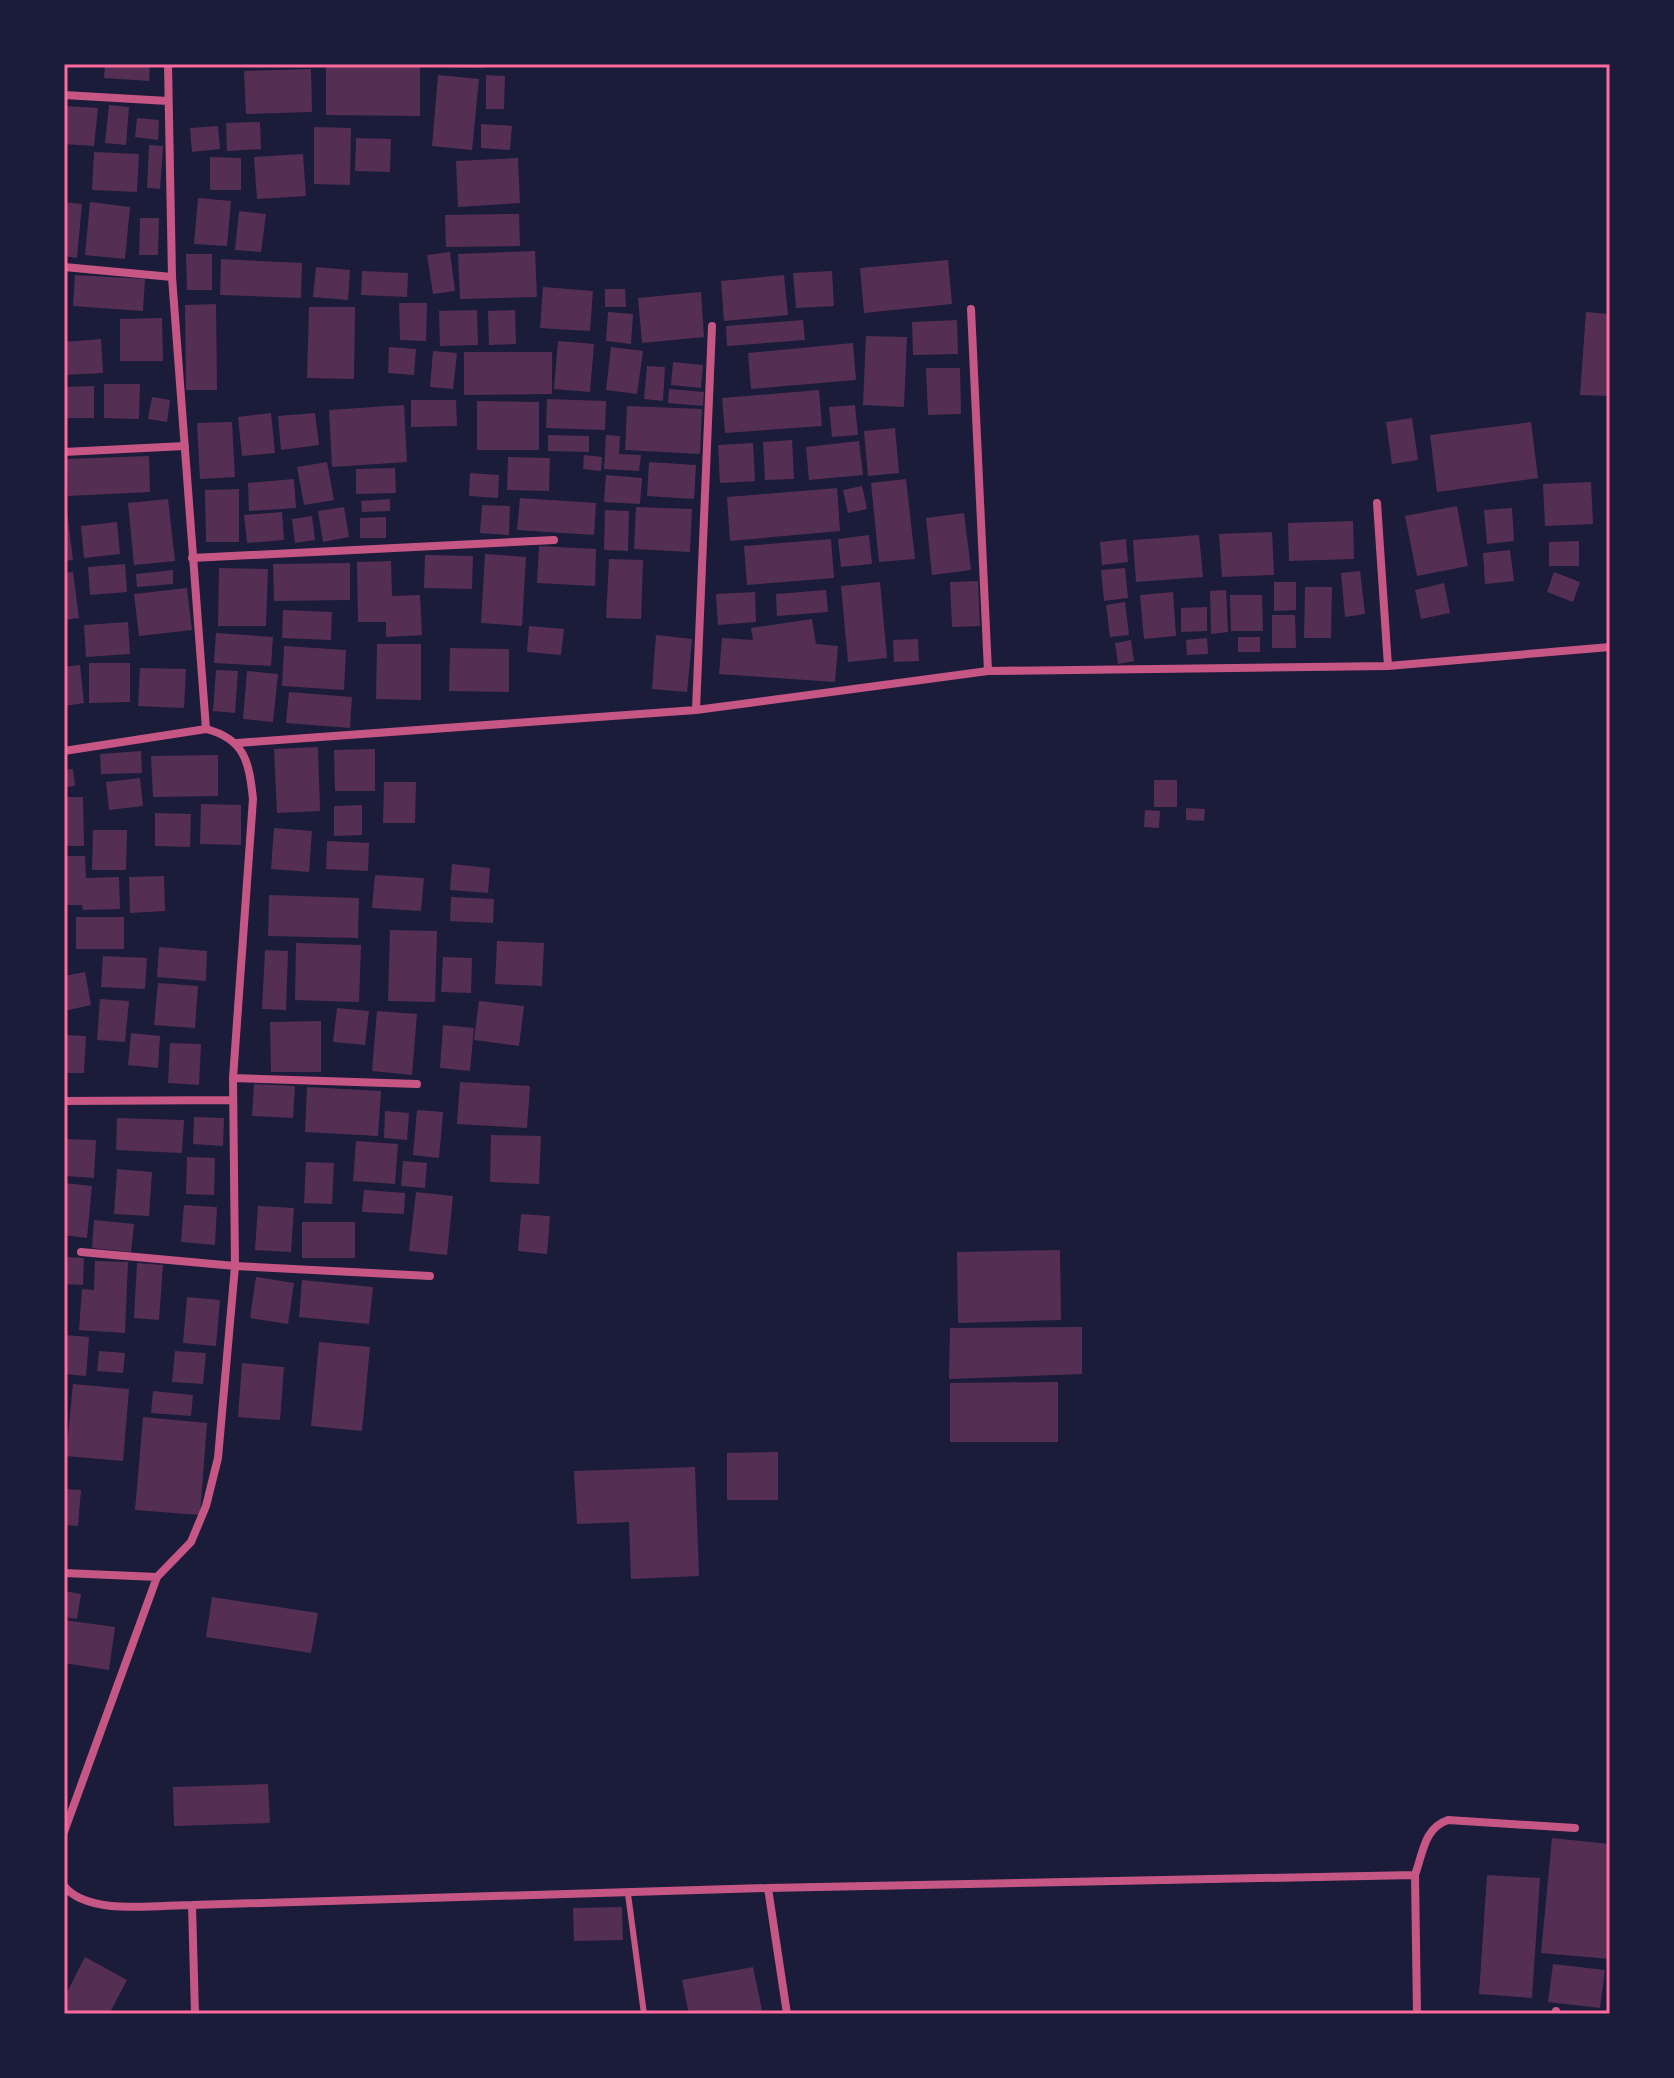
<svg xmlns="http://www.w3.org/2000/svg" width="1674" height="2078" viewBox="0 0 1674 2078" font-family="Roboto,sans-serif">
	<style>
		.building { fill: #542f53 }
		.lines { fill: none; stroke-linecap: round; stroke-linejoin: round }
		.service { stroke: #c65784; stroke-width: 6 }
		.minor { stroke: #c65784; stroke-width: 8 }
		.neatline { fill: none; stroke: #ff6b9d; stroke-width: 3 }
	</style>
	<rect width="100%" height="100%" fill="#1b1b3a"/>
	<!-- building -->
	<path class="building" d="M105 64H150L149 81 104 78Z
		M326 64H420V116L326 115Z
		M431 64H484L483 68 431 67Z
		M311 69 312 112 246 114 244 71Z
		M438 75 479 79 472 150 432 146Z
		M486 75 505 76 504 109H486Z
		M109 105 129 107 126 145 105 143Z
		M64 106 98 108 94 146 64 144Z
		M137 118 159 120 158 140 135 137Z
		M260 122 261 149 227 151 226 123Z
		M481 124 512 126 510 150 481 148Z
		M218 126 220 149 192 152 190 128Z
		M314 127 351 128 350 185 314 184Z
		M356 138 391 139 390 172 355 171Z
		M149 145 163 146 160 189 147 188Z
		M94 152 139 154 137 192 92 190Z
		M303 154 306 196 257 199 254 157Z
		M210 157 241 158V190H210Z
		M518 158 520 203 458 207 456 161Z
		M198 198 231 201 227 246 194 244Z
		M64 202 82 204 77 258 64 256Z
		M90 202 130 207 125 259 85 255Z
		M239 211 266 214 261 252 235 250Z
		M519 214 520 246 446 247 445 215Z
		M140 218H159L158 255H139Z
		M535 251 537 297 460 299 458 254Z
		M450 252 455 291 433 294 427 255Z
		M186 254H212V290H187Z
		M221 259 302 263 301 298 220 295Z
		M948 260 952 304 864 313 860 268Z
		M316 267 350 270 348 300 313 297Z
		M362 271 408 273 407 297 361 295Z
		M832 271 834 306 796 308 793 273Z
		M75 275 145 279 143 311 73 306Z
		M784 275 788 315 724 321 721 281Z
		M543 287 593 291 590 331 540 328Z
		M605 289H625L626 307H605Z
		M701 292 704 337 642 343 638 298Z
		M399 303H427L426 341 400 340Z
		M216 304 217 390H186L185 305Z
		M309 307H355L354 379 307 378Z
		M477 310 478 345 440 346 439 311Z
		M515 310 516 344 489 345 488 311Z
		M608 312 633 314 631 344 606 341Z
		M1586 312 1610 314V396L1580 395Z
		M162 318 163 361H120V319Z
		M803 320 805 340 727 346 726 326Z
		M957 320 958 354 913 355 912 322Z
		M866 336 907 337 904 407 863 405Z
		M101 339 103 373 64 375V342Z
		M558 341 594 344 590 392 554 389Z
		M853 343 856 380 751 389 748 353Z
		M389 347 416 349 414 375 388 373Z
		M611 347 643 351 637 394 606 390Z
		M433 351 457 353 453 389 430 387Z
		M464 352H552V394L464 395Z
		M673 362 703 365 701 388 671 385Z
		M647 366 665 367 663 401 644 399Z
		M926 368H960L961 414 928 415Z
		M104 384H140L139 419 104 418Z
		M94 386V418H64V387Z
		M669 389 704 392 703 406 668 403Z
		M819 390 822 426 725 433 722 398Z
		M152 397 170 400 167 422 148 419Z
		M547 399 606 401 605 430 546 428Z
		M411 400H456L457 426 411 427Z
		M477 401 539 402V450H477Z
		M404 405 407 462 332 467 329 410Z
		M855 405 858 435 832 437 829 407Z
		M627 406 702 409 700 454 625 450Z
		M271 413 275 453 242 456 238 417Z
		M315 413 319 445 281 450 278 416Z
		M1412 418 1418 460 1392 464 1386 422Z
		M232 422 235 477 200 479 197 423Z
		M1531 422 1538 478 1437 492 1430 435Z
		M895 428 899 473 868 476 864 431Z
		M548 435 589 436V452L548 451Z
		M606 435 620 436 619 454 641 455 639 471 604 469Z
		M792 440 794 479 765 480 763 442Z
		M859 441 863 475 809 480 806 447Z
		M753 443 755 481 720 483 718 445Z
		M584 455 602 457 601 471 583 469Z
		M149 456 150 492 68 496 67 459Z
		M508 457 550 458 549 491 507 490Z
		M327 462 334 500 304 505 297 467Z
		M649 462 696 465 694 499 647 496Z
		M395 468 396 493 356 494V469Z
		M470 473 499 475 498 498 469 496Z
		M606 475 642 478 640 504 604 502Z
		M294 479 296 508 249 511 248 483Z
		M906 479 915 559 879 562 871 483Z
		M1591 482 1593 524 1545 526 1543 484Z
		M862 486 867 509 848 513 843 490Z
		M837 488 840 531 730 541 727 497Z
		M239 489V542H206L205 490Z
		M520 498 596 503 594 535 517 530Z
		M168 499 175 561 134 565 128 503Z
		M390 499V511L362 512 361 501Z
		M66 504 73 560 64 561V505Z
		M482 505 510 506 509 535 480 533Z
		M1457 506 1468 566 1417 576 1405 516Z
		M344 507 349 537 323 542 318 511Z
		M636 507 692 509 690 552 634 549Z
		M1512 508 1514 541 1487 544 1484 510Z
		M605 510 629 511 628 551 604 550Z
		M282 512 284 540 247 543 244 515Z
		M964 513 971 570 932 575 926 518Z
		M312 516 315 540 295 543 292 519Z
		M386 517V538H360V518Z
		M1353 521 1354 559 1289 561 1288 523Z
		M117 522 120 554 84 558 81 526Z
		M1272 532 1274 575 1222 577 1219 534Z
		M869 535 872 564 841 567 838 539Z
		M1199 535 1203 577 1136 582 1133 540Z
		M831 539 834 578 747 585 744 546Z
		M1126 539 1128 562 1102 565 1100 542Z
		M1579 541V566H1549V542Z
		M539 546 596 549 595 586 537 583Z
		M1510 550 1514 581 1485 584 1483 553Z
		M485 554 526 557 522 626 481 623Z
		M425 555 473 556 472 589 424 588Z
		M609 559 643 560 641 619 606 618Z
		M391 561 392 596 420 595 422 635 386 637V622H358L357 562Z
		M350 563V600L274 601 273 564Z
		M125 564 127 592 90 595 88 567Z
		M219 568 268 569 266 626H218Z
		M1125 568 1128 598 1104 601 1101 570Z
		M173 570V584L137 587 136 574Z
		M1360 571 1365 614 1345 617 1341 573Z
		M73 572 79 618 64 620V573Z
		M1554 572 1580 582 1573 602 1547 592Z
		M978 581 980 626 952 627 950 582Z
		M880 582 887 658 848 662 841 586Z
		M1274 582H1296V610L1274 611Z
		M1444 583 1450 613 1421 619 1415 590Z
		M1305 587H1332L1331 638H1304Z
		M187 588 192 630 139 636 134 594Z
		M826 590 828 612 777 616 776 594Z
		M1226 590 1228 632 1211 634 1210 591Z
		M755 592 756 622 718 625 716 594Z
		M1173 592 1176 636 1144 639 1140 595Z
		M1230 595H1262L1263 631H1231Z
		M1125 602 1129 635 1110 637 1106 605Z
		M1207 607V631L1181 632V608Z
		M283 610 332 612 331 640 282 638Z
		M1272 615H1295L1296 648H1272Z
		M812 619 816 644 838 646 835 682 719 674 722 638 753 640 751 628Z
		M128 622 130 654 86 657 84 625Z
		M529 626 564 629 561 655 527 652Z
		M216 633 273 637 271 666 214 663Z
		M656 635 692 639 687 692 652 689Z
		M1238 637H1260V652H1238Z
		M1207 638 1208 654 1187 655 1186 640Z
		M918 639 919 661 894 662 893 640Z
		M1131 640 1134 661 1118 664 1115 643Z
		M377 644H421V700L376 699Z
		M284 646 346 650 344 690 282 686Z
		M450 648 509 649V692L449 691Z
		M89 663H130V702L89 703Z
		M80 665 84 703 64 706V667Z
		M140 668 186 669 184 708 138 706Z
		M216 670 238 671 235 713 213 711Z
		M247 671 278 674 273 722 243 719Z
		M289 692 352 697 350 728 286 723Z
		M318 747 320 811 277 813 274 749Z
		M375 749V791H335L334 750Z
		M141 751 142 773 101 774 100 754Z
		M218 755V796L153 797 151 756Z
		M73 769 75 786 64 787V770Z
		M140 778 143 806 109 810 106 782Z
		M1154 780H1177V807H1154Z
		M384 782H416L415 823H383Z
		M64 797H83L84 846H64Z
		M201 804 241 805V845L200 844Z
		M362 805V835L334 836V806Z
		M1186 808 1205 809 1204 821 1186 820Z
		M1145 810 1160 811 1159 828 1144 827Z
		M155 813 191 814 190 847 155 846Z
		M274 828 312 831 309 872 271 869Z
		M93 830H127L126 870H92Z
		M327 841 369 843 368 871 326 869Z
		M64 856H85L86 878 119 877 120 909 83 910 82 905H64Z
		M452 864 490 868 488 893 450 890Z
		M375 875 424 878 421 911 372 908Z
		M164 876 165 911 130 913 129 877Z
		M269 895 359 898 358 938 268 936Z
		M451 897 494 899 493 923 450 921Z
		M76 917H124V949H76Z
		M390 930 437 931 435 1002 388 1001Z
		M497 941 544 943 542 986 495 984Z
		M296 943 361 945 359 1002 295 1000Z
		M159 947 207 951 206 981 157 977Z
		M265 950 288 951 286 1010 262 1009Z
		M103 956 147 958 145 989 101 987Z
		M443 957 472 958 471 993 441 992Z
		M85 972 91 1005 64 1011V976Z
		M158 983 198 986 195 1028 154 1025Z
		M100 999 129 1001 125 1042 97 1040Z
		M479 1001 524 1006 519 1046 474 1040Z
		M337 1008 369 1011 365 1045 333 1042Z
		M377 1011 417 1014 412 1075 372 1071Z
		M321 1021V1072H271L270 1022Z
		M443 1025 474 1028 470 1071 440 1068Z
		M131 1033 160 1036 158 1068 128 1065Z
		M64 1035 86 1036 84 1073H64Z
		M170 1043 201 1044 199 1085 168 1083Z
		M460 1082 530 1086 527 1128 457 1124Z
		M254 1084 295 1086 293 1118 252 1116Z
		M307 1087 381 1091 378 1136 305 1132Z
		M417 1110 443 1112 439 1158 413 1155Z
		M385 1111 409 1113 407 1140 384 1138Z
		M194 1117 224 1118 223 1146 193 1144Z
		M117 1118 184 1120 182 1153 116 1150Z
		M491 1135 541 1136 539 1184 490 1182Z
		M67 1139 96 1140 94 1178 66 1176Z
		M356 1141 398 1144 395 1184 353 1181Z
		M187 1157 215 1158 214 1195 186 1194Z
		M403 1161 427 1163 425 1188 401 1186Z
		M306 1162 334 1163 332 1204 304 1203Z
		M117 1169 152 1172 149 1216 114 1214Z
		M64 1183 92 1186 87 1238 64 1235Z
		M364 1190 405 1193 404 1214 362 1212Z
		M416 1192 453 1196 447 1255 409 1251Z
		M184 1205 217 1207 215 1245 181 1242Z
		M258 1206 294 1208 291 1252 255 1250Z
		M521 1214 550 1216 547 1254 518 1251Z
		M94 1220 134 1224 131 1252 92 1248Z
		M302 1222H355V1258H302Z
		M1060 1250 1061 1320 958 1323 957 1252Z
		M65 1257 84 1258 83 1285 64 1284Z
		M95 1261 128 1262 125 1333 79 1330 82 1289 94 1290Z
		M137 1263 163 1265 159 1320 134 1318Z
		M256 1277 294 1283 288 1324 250 1318Z
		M302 1280 373 1287 369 1324 299 1317Z
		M187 1297 220 1300 216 1346 183 1343Z
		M1082 1327V1374L949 1379 950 1328Z
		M64 1335 89 1337 86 1376 64 1374Z
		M319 1342 370 1347 362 1431 311 1426Z
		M99 1351 125 1353 123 1373 97 1371Z
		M175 1351 206 1353 203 1384 172 1382Z
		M242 1363 284 1367 280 1420 238 1417Z
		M1058 1382V1442H950V1383Z
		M73 1384 129 1389 123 1461 66 1456Z
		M153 1391 193 1395 191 1416 151 1413Z
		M143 1417 207 1423 200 1515 135 1510Z
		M778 1452V1500H727V1453Z
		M695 1467 699 1576 631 1579 629 1522 577 1524 574 1471Z
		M64 1489 81 1490 78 1526 64 1525Z
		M64 1591 81 1594 77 1619 64 1617Z
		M212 1597 318 1613 311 1653 206 1637Z
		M64 1620 115 1627 109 1670 64 1663Z
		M268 1784 270 1823 174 1826 173 1787Z
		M1552 1838 1610 1844V1959L1541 1953Z
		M1487 1875 1540 1878 1532 1998 1479 1994Z
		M622 1907 623 1940 574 1941 573 1908Z
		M85 1957 127 1980 109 2014H64V1998Z
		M1553 1964 1605 1970 1600 2008 1548 2002Z
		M753 1967 762 2010 742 2014H689L682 1980Z"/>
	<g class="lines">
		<!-- service -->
		<path class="service" d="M628 1894 644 2014"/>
		<!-- minor -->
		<path class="minor" d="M168 64 172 277 206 729
			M64 95 168 101
			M64 267 172 277
			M971 309 988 671
			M64 452 185 446
			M1377 503 1388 666
			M192 558 554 540
			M696 710 712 326
			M237 743 696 710 988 671 1388 666 1610 647
			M64 751 206 729C245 739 249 762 253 799L233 1078 235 1266 218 1458 206 1506 191 1542 157 1577 64 1832
			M233 1078 417 1084
			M64 1101 233 1100
			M81 1252 235 1266 430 1276
			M64 1573 157 1577
			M1415 1875 1417 2014
			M64 1886C88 1916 156 1905 192 1905L768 1888 1415 1875C1423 1853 1424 1828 1448 1820L1575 1828
			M768 1888 787 2014
			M192 1905 195 2014
			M1556 2014V2011"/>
	</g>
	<!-- border -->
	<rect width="1674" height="2078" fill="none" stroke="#1b1b3a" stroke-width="132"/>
	<rect x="66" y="66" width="1542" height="1946" class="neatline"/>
</svg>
